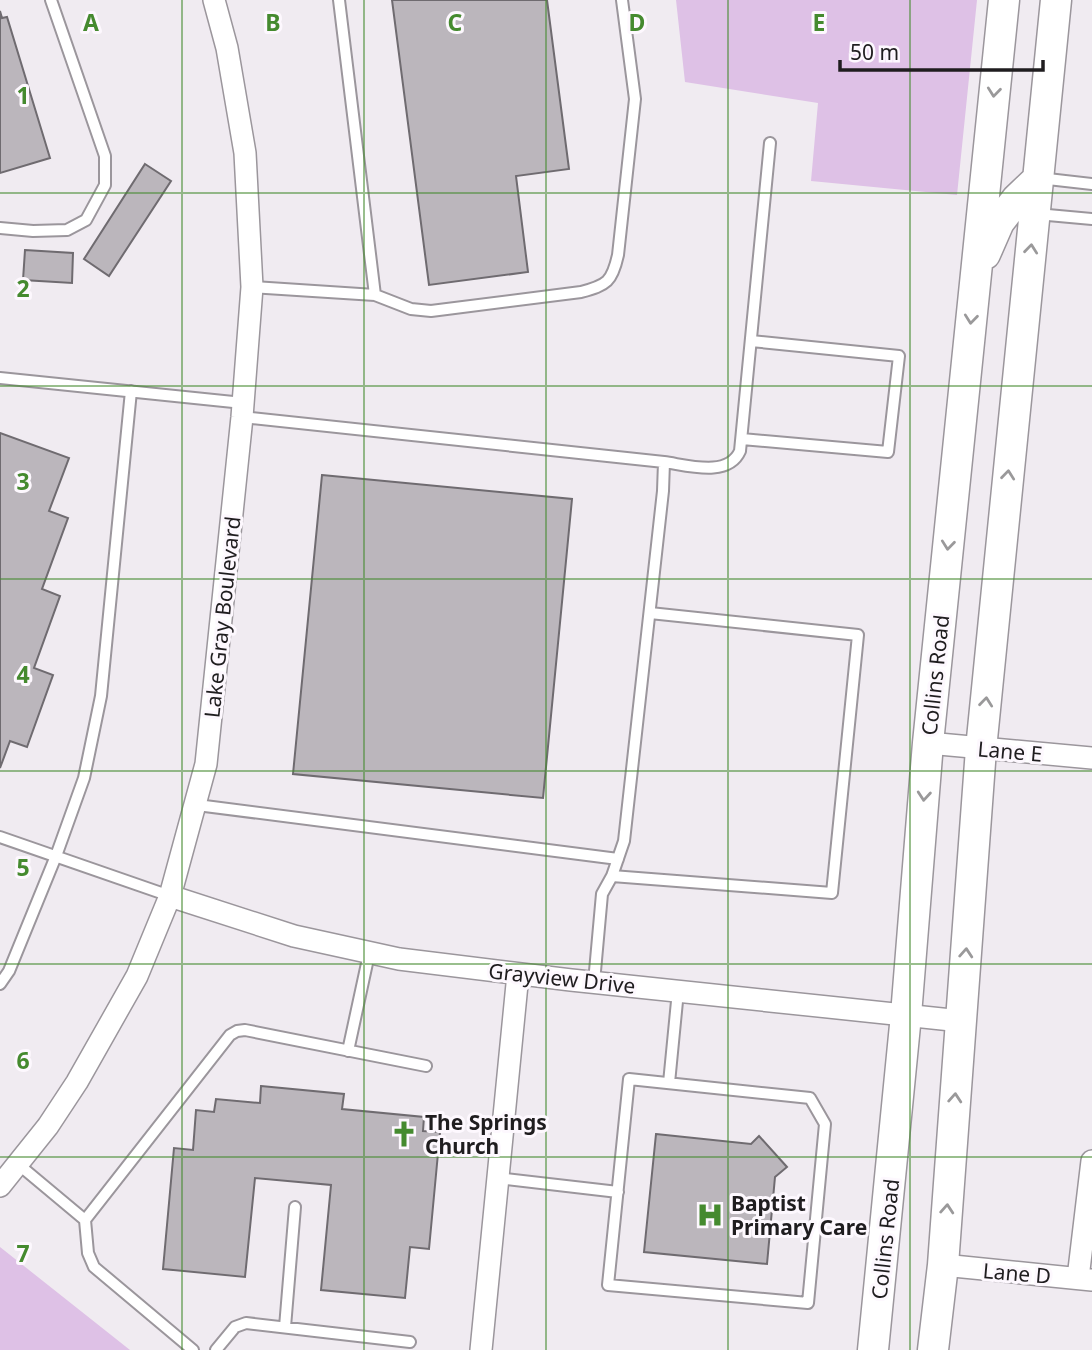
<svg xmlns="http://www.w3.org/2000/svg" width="1092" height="1350" viewBox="0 0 1092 1350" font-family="'Noto Sans',sans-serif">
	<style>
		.green { fill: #dec1e6 }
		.building { fill: #bbb6bc; stroke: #6f6b70; stroke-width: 2 }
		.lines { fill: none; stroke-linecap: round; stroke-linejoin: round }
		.lane-casing { stroke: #9b969c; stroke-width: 14 }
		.street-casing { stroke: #9b969c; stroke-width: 24 }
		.secondary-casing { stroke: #9b969c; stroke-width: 33 }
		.lane { stroke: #fff; stroke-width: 10 }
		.street { stroke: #fff; stroke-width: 21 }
		.secondary { stroke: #fff; stroke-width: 30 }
		.oneway { stroke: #9a999a }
		.grid { fill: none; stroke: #458a2f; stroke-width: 2; stroke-opacity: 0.55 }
		.labels { text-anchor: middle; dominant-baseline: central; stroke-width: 6; stroke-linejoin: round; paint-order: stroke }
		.street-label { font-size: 21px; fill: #1f1d1f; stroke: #fdf8fe }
		.poi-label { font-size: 21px; font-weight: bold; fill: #1f1d1f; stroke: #fdf8fe; text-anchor: start }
		.grid-label { font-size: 23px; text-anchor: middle; font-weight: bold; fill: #458a2f; stroke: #fdf8fe; stroke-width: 6; stroke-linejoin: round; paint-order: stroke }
	</style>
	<rect width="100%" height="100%" fill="#f0ebf1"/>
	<!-- green -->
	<path class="green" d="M676 0H977L957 195 811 181 818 103 685 82Z
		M0 1247 130 1350H0Z"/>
	<!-- building -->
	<path class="building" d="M392 0H547L569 169 516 176 528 272 429 285Z
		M0 11 2 18 7 17 50 158 0 173Z
		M145 164 171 181 109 276 84 259Z
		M25 250 73 253 72 283 23 280Z
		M0 433 69 458 49 511 68 518 42 589 60 596 34 668 53 675 27 747 10 741 0 768Z
		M322 475 572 499 543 798 293 774Z
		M261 1086 344 1094 342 1109 424 1117 423 1131 440 1132 429 1249 410 1247 405 1298 321 1290 331 1185 255 1178 245 1277 163 1269 174 1148 193 1150 196 1110 214 1112 216 1099 260 1103Z
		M656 1134 751 1144 759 1136 787 1167 775 1177 767 1264 644 1252Z"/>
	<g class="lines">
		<!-- lane casing -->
		<g class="lane-casing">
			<path id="lane" d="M339 0 375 295
				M1039 178 1092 184
				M1037 214 1092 219
				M0 228 33 231 67 230 86 220 105 185V156L51 0
				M252 287 375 295 411 309 431 311 581 292C607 285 612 282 618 255L635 99 622 0
				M0 378 243 403
				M242 417 664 462 663 491 624 841 612 876 602 894 594 982
				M742 439 888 452 899 356 751 341
				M664 462C687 465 728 478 740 451L770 143
				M197 805 618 859
				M0 837 170 896
				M612 876 832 893 858 635 650 613
				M0 984 9 971 56 856 84 778 101 696 131 391
				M348 1051 369 954
				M629 1079 810 1098 825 1124 808 1303 608 1285Z
				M669 1083 678 991
				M18 1164 85 1220 88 1253 94 1267 193 1350
				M497 1178 618 1192
				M85 1220 230 1035 237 1031 245 1030 426 1066
				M285 1327 295 1207
				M216 1350 235 1327 246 1323 410 1342"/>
		</g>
		<!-- street casing -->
		<g class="street-casing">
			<path id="street" d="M928 743 1092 758
				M170 896 294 936 399 959 571 980 961 1021
				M0 1186 48 1126 77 1082 137 976 170 896 206 764 242 417 252 287 245 153 227 48 214 0
				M943 1265 1092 1280
				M1078 1278 1092 1161
				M481 1350 518 974"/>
		</g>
		<!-- secondary casing -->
		<g class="secondary-casing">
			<path id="secondary" d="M985 254 999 222 1017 199 1039 178
				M873 1350 906 1015 928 743 1004 0
				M933 1350 943 1265 981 749 1056 0"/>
		</g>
		<!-- lane -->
		<use href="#lane" class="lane"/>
		<!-- street -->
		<use href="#street" class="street"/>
		<!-- secondary -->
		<use href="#secondary" class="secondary"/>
	</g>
	<!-- one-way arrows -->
	<defs><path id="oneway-chevron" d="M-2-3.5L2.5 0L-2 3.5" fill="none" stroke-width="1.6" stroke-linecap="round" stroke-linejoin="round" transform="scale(1.75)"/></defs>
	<g class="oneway">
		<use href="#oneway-chevron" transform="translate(994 92) rotate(96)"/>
		<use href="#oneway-chevron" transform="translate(1031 249) rotate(-84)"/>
		<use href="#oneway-chevron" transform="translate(971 319) rotate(96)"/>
		<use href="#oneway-chevron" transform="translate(1008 475) rotate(-84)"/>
		<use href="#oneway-chevron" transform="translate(948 545) rotate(96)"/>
		<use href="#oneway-chevron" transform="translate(986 702) rotate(-84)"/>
		<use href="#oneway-chevron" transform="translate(924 796) rotate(95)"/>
		<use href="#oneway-chevron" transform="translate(966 953) rotate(-86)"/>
		<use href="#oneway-chevron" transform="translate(955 1098) rotate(-86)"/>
		<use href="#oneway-chevron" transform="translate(947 1209) rotate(-86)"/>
	</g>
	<!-- grid -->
	<path class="grid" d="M182 0V1350M364 0V1350M546 0V1350M728 0V1350M910 0V1350M0 193H1092M0 386H1092M0 579H1092M0 771H1092M0 964H1092M0 1157H1092"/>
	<!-- icons -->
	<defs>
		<g id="church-bare" transform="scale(2.1)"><path d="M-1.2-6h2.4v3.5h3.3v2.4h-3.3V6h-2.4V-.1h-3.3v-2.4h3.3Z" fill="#458a2f" stroke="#fdf8fe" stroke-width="2.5" paint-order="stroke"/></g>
		<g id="hospital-bare" transform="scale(2.1)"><path d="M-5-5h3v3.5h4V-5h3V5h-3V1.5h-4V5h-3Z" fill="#458a2f" stroke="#fdf8fe" stroke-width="2.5" paint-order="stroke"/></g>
	</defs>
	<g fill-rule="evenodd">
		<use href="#church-bare" x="404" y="1134"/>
		<use href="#hospital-bare" x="710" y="1215"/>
	</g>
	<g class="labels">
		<!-- street labels -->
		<g class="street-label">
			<text transform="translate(222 617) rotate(-84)">Lake Gray Boulevard</text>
			<text transform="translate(935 675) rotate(-84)">Collins Road</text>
			<text transform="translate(1010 751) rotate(5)">Lane E</text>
			<text transform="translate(562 978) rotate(6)">Grayview Drive</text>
			<text transform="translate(885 1239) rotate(-84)">Collins Road</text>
			<text transform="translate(1017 1273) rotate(5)">Lane D</text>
		</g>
		<!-- poi labels -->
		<g class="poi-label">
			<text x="425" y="1122">The Springs<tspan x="425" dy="24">Church</tspan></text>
			<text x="731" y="1203">Baptist<tspan x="731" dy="24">Primary Care</tspan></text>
		</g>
	</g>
	<g class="grid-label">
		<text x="91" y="31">A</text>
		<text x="273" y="31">B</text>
		<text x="455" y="31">C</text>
		<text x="637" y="31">D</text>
		<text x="819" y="31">E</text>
		<text x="23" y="104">1</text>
		<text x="23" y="297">2</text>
		<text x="23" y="490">3</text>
		<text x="23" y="683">4</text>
		<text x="23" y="876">5</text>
		<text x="23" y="1069">6</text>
		<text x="23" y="1262">7</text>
	</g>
	<!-- scale -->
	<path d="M840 60v10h203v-10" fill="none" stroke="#1f1d1f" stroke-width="3.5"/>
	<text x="850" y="60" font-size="21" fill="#1f1d1f" stroke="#fdf8fe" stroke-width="5" paint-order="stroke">50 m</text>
</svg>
